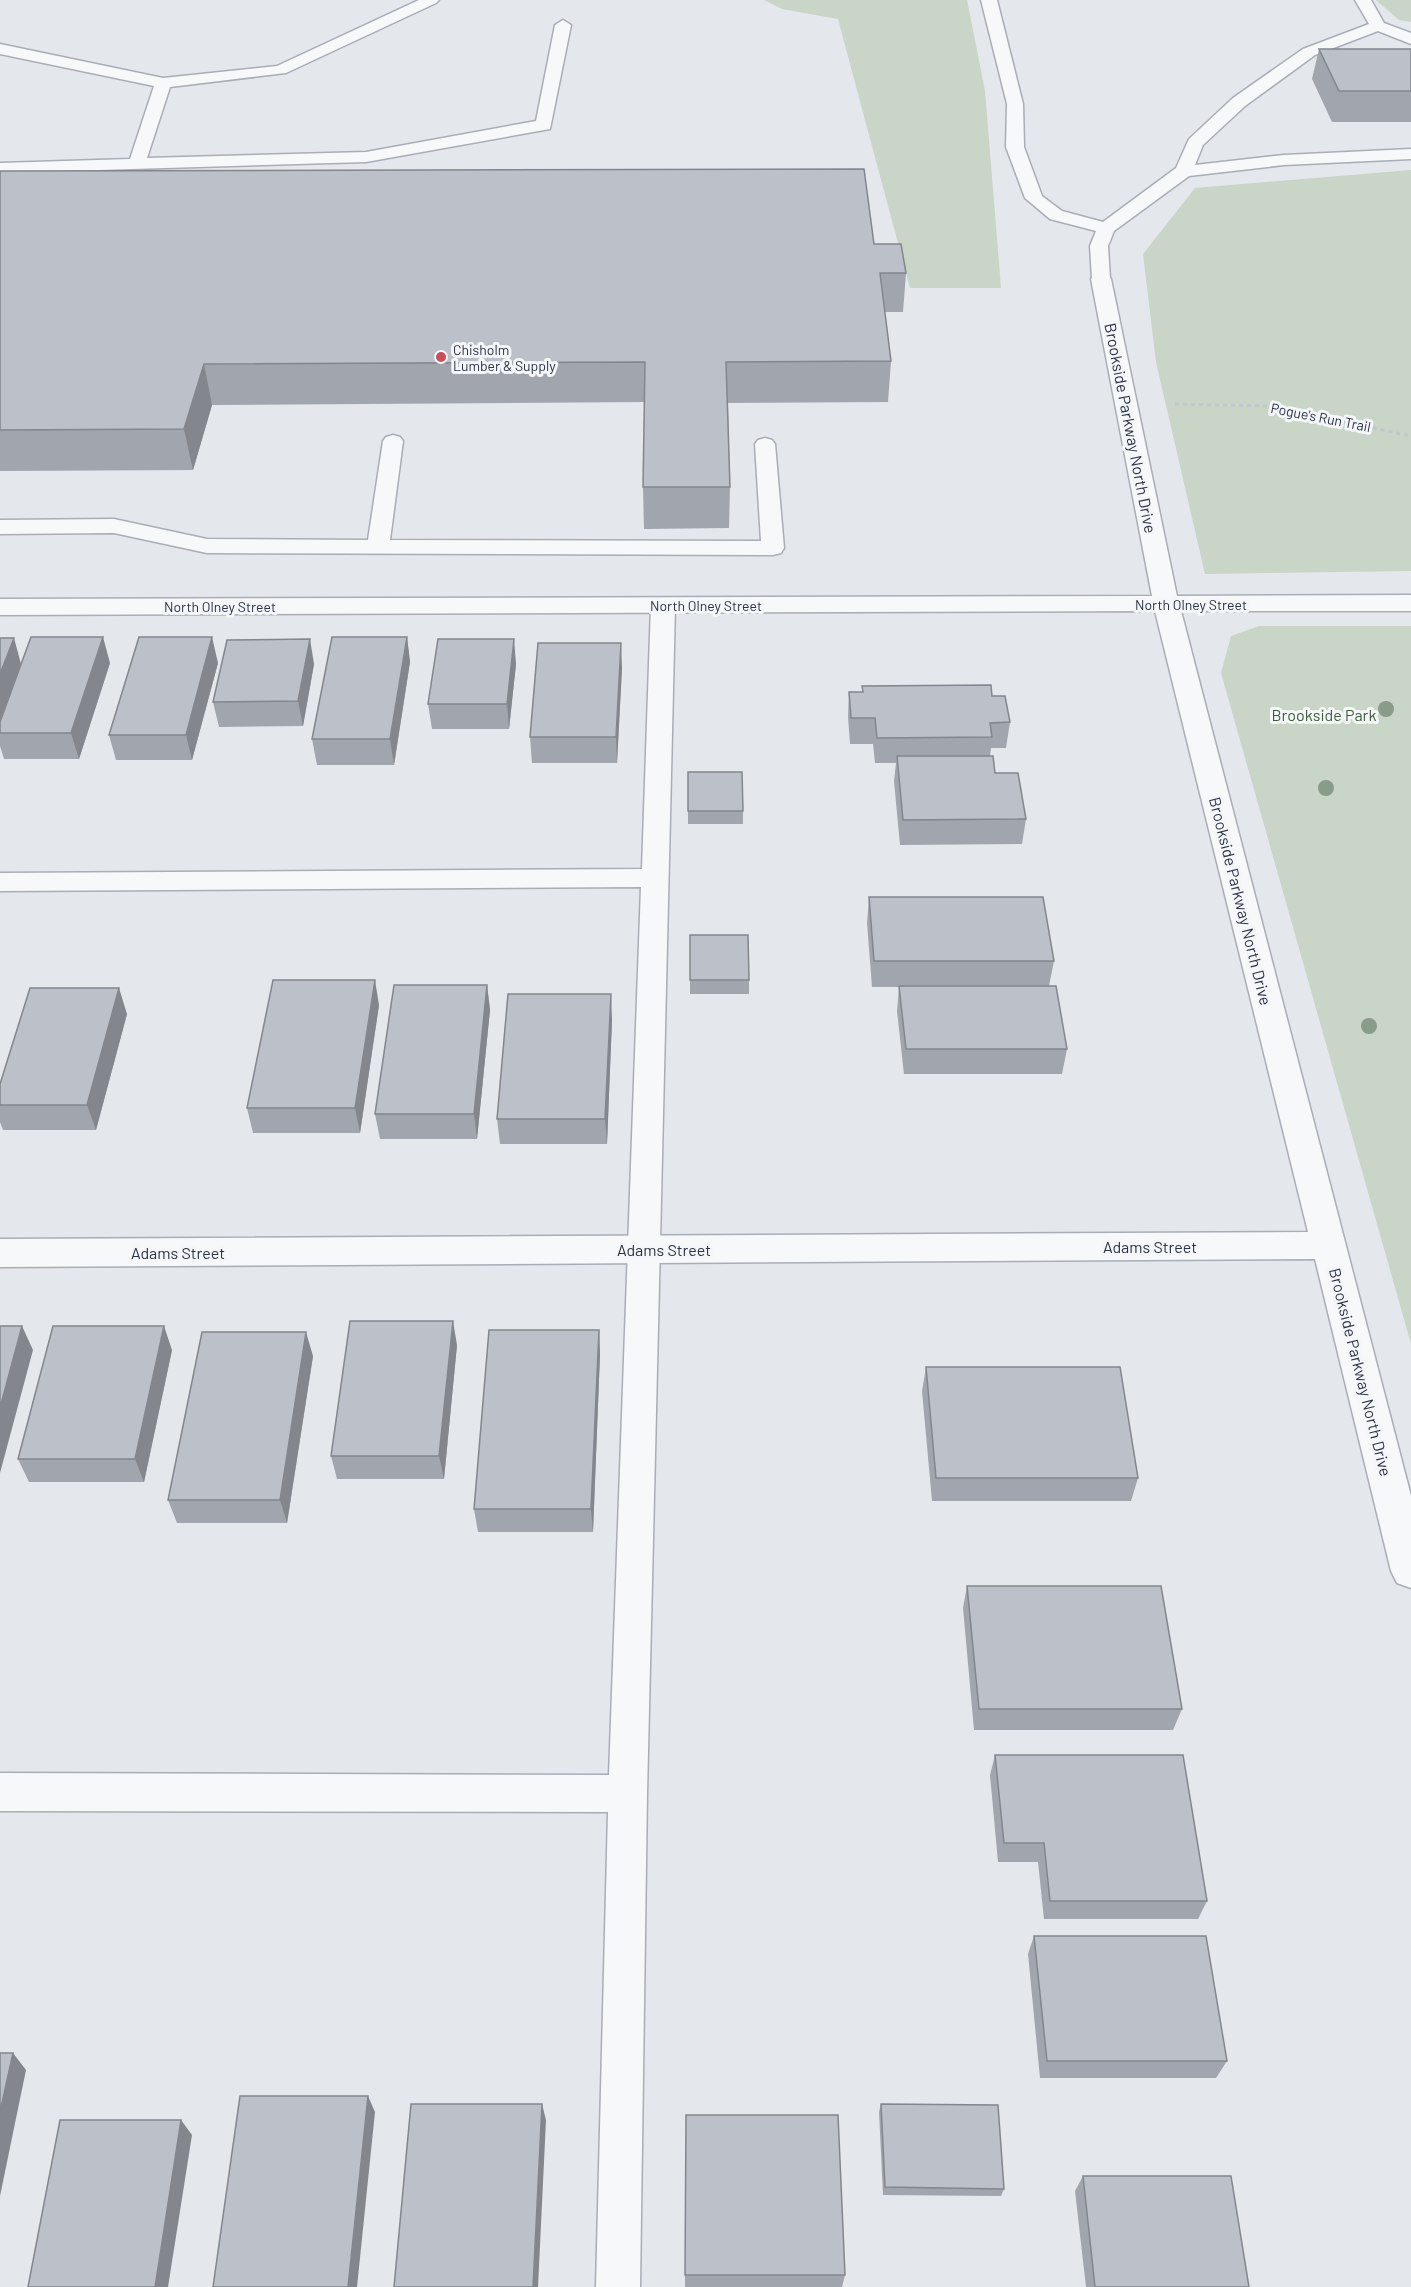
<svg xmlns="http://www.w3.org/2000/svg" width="1411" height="2287" viewBox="0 0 1411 2287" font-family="Barlow,sans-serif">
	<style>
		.green { fill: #c9d5c6 }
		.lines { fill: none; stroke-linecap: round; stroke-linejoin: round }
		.lane-casing { stroke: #a9adb6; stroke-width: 3 }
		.street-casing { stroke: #a9adb6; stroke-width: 3 }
		.path { stroke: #c2c5cb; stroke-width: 3; stroke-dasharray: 4 4; stroke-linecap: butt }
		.lane { fill: #f7f8fa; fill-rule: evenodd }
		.street { fill: #f7f8fa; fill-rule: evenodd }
		.tree { fill: #899c8a }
		.wall { fill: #a1a5ad }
		.shaded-wall { fill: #83868d }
		.building { fill: #bbc0c9; stroke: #83868d; stroke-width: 1.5 }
		.poi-dot { fill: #cb4f5a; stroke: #f4f6f9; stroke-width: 2 }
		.labels { text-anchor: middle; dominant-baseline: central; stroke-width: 6; stroke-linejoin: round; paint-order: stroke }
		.far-poi-label { font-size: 14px; fill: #2c3344; stroke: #f4f6f9; text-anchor: start }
		.far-street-label { font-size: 14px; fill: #2c3344; stroke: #f4f6f9 }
		.street-label { font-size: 16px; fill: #2c3344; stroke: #f4f6f9 }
		.park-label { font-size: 16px; fill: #3f5f3a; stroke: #f4f6f9 }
	</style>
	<rect width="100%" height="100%" fill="#e4e7ec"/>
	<!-- green -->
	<path class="green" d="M764 0H967L985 91 1001 288H910L838 19 782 9Z
		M1376 0H1411V22L1399 20Z
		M1411 170V571L1205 574 1156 362 1143 254 1195 188Z
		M1259 626H1411V1344L1221 673 1231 636Z"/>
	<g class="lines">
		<!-- lane casing -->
		<g class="lane-casing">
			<path id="lane" d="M419 0H439L436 3 286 73 170 87 147 158 366 152 536 121 555 25 563 20 571 25 550 129 366 162 0 173V163L130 159 154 86 0 54V44L163 78 277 66Z
				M981 0H997L1023 104 1024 147 1042 196 1062 211 1103 222 1176 168 1189 139 1233 98 1303 49 1369 24 1355 0H1371L1384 23 1411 33V44L1378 31 1315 55 1245 106 1203 145 1195 165 1284 155 1411 149V159L1284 165 1189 176 1114 231 1108 246 1110 279 1108 283H1094L1092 279 1090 246 1096 231 1050 219 1025 198 1006 147 1007 104Z
				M393 435 400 437 403 441 390 540 761 541 755 444 758 440 765 438 772 440 775 444 784 548 781 553 773 555 207 553 114 533 0 534V520L114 519 207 539 368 540 383 441 386 437Z
				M663 598 671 600 675 605 647 1794 640 2287H596L608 1812 0 1811V1773L609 1775 641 887 0 891V873L642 869 651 605 655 600Z"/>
		</g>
		<!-- street casing -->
		<g class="street-casing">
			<path id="street" d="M1101 273 1108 275 1111 279 1177 596 1411 595V611H1181L1411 1496V1588L1397 1583 1391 1571 1315 1259 0 1267V1239L1308 1232 1155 611 0 615V599L1152 596 1091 279 1094 275Z"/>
		</g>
		<!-- path -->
		<path class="path" d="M1175 404 1269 406 1411 436"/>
		<!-- lane -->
		<use href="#lane" class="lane"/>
		<!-- street -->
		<use href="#street" class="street"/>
	</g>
	<!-- trees -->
	<g class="tree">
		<circle cx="1386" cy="709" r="8"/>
		<circle cx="1326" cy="788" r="8"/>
		<circle cx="1369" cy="1026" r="8"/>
	</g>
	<!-- wall -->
	<path class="wall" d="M1319 49H1411V122H1332L1312 79Z
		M0 171 874 244 906 273 903 312H885L891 361 888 402 728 403 730 487 729 528 644 529 643 487 645 402 212 405 193 470 0 471Z
		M407 637 410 662 394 765H317L312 739Z
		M110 663 79 759H4L0 746V722Z
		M218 663 192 760H116L109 735Z
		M314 664 303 726 219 727 213 702Z
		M516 664 509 729H432L428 704Z
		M622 668 617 763H532L530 737Z
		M862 686 992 696 1010 722 1006 748H991L990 756 995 773 1026 819 1022 844 900 845 894 781 896 763H875L873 744H850L848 717 849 692H862Z
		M688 772 743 811V824H688Z
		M869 897 1054 961 1049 986 1067 1049 1062 1074H904L897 1011 899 987H872L867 923Z
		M690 935 749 980V994H690Z
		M487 985 490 1010 477 1139H380L375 1114Z
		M379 1005 360 1133H253L247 1108Z
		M127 1014 96 1130H3L0 1122V1084Z
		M612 1020 607 1144H500L497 1119Z
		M599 1330 600 1354 593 1532H478L474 1509Z
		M457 1345 444 1479H337L331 1456Z
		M172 1350 144 1482H29L18 1459Z
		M313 1356 287 1523H177L168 1500Z
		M926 1367 1138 1478 1131 1501H932L922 1391Z
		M967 1586 1182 1709 1173 1730H974L963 1608Z
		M995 1755 1207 1901 1198 1919H1044L1038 1862H998L990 1775Z
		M1034 1936 1227 2061 1216 2078H1040L1028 1954Z
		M881 2104 1004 2189 1001 2196 883 2195 879 2112Z
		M1083 2176 1249 2287H1086L1075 2191Z
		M685 2275H845L842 2287H685Z"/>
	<!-- shaded-wall -->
	<path class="shaded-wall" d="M204 364 212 405 193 470 184 429Z
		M103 637 110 663 79 759 71 733Z
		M212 637 218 663 192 760 186 735Z
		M407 637 410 662 394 765 390 739Z
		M14 638 21 664 0 721V674Z
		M310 639 314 664 303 726 298 701Z
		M514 639 516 664 509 729 507 704Z
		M621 643 622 668 617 763 616 737Z
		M375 980 379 1005 360 1133 355 1108Z
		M487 985 490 1010 477 1139 474 1114Z
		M119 988 127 1014 96 1130 87 1105Z
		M611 994 612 1020 607 1144 605 1119Z
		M453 1321 457 1345 444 1479 439 1456Z
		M22 1326 33 1350 0 1473V1408Z
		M164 1326 172 1350 144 1482 135 1459Z
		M599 1330 600 1354 593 1532 591 1509Z
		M306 1332 313 1356 287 1523 280 1500Z
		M13 2053 26 2070 0 2196V2112Z
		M368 2096 375 2112 357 2287H348Z
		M542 2104 546 2120 538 2287H533Z
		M181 2120 192 2135 168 2287H155Z"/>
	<!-- building -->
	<path class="building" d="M1319 49H1411V91H1339Z
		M864 169 874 244H901L906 273H880L891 361 726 362 730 487H643L645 362 204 364 184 429 0 430V171Z
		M31 637H103L71 733H0V722Z
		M139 637H212L186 735H109Z
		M332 637H407L390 739H312Z
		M0 638H14L0 674Z
		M310 639 298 701 213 702 227 640Z
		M438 639H514L507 704H428Z
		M538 643H621L616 737H530Z
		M991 685 992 696H1005L1010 722 990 723 992 737 877 738 875 718H851L849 692H863L862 686Z
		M897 756H993L995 773H1018L1026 819 903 820Z
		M688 772H742L743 811H688Z
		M869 897H1043L1054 961H874Z
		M690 935H748L749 980H690Z
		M273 980H375L355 1108H247Z
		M394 985H487L474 1114H375Z
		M899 986H1056L1067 1049H906Z
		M30 988H119L87 1105H0V1084Z
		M508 994H611L605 1119H497Z
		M350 1321H453L439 1456H331Z
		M0 1326H22L0 1408Z
		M53 1326H164L135 1459H18Z
		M489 1330H599L591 1509H474Z
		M202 1332H306L280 1500H168Z
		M926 1367H1120L1138 1478H936Z
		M967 1586H1161L1182 1709H979Z
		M995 1755H1183L1207 1901H1050L1044 1843H1004Z
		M1034 1936H1206L1227 2061H1047Z
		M0 2053H13L0 2112Z
		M240 2096H368L348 2287H213Z
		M411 2104H542L533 2287H394Z
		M881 2104 998 2105 1004 2189 885 2187Z
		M686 2115H838L845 2275H685Z
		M60 2120H181L155 2287H28Z
		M1083 2176H1231L1249 2287H1095Z"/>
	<!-- markers -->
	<circle class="poi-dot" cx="441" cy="357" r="6"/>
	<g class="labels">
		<!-- far-poi labels -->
		<g class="far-poi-label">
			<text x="453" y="349">Chisholm<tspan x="453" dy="16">Lumber &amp; Supply</tspan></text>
		</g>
		<!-- far-street labels -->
		<g class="far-street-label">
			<text transform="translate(1321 417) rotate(11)">Pogue's Run Trail</text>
			<text x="1191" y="604">North Olney Street</text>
			<text x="706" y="605">North Olney Street</text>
			<text x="220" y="606">North Olney Street</text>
		</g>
		<!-- street labels -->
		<g class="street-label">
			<text transform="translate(1131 428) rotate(79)">Brookside Parkway North Drive</text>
			<text transform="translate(1241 901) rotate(76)">Brookside Parkway North Drive</text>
			<text x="1150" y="1246">Adams Street</text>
			<text x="664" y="1249">Adams Street</text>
			<text x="178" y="1252">Adams Street</text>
			<text transform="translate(1361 1372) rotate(76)">Brookside Parkway North Drive</text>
		</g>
		<!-- park labels -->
		<g class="park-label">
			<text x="1324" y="714">Brookside Park</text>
		</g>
	</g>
</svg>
